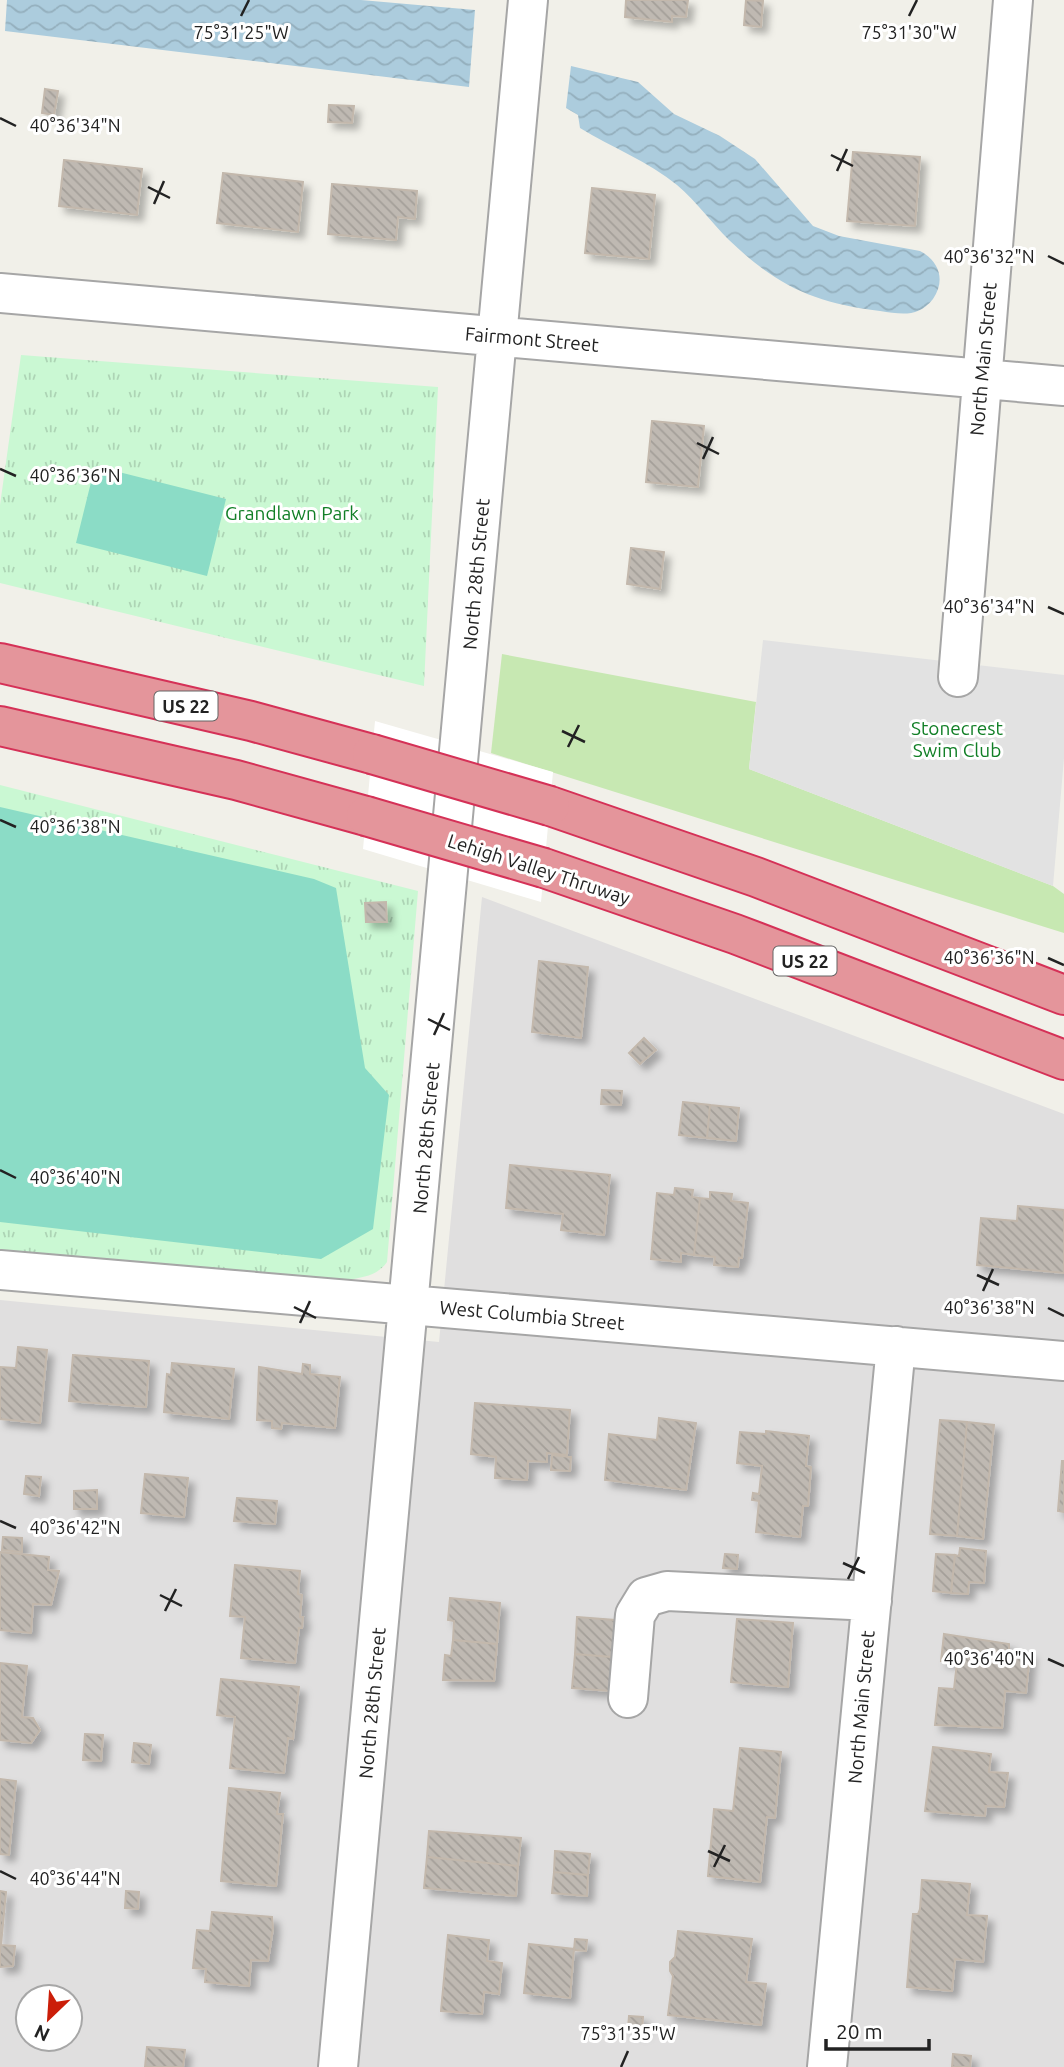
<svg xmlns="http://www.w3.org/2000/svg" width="1064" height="2067" viewBox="0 0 1064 2067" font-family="Ubuntu,sans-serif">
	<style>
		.residential { fill: #e0dfdf; fill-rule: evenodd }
		.grass { fill: #c7e8b2 }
		.park { fill: url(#park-tufts) }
		.pitch { fill: #8bdcc6 }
		.parking { fill: #e2e2e2 }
		.water { fill: url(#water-waves) }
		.pier { fill: #fff }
		.building { fill: url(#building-back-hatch); stroke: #c3b8ac; stroke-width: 2; filter: url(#shadow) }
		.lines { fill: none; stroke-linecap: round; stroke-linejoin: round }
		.minor-casing { stroke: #a6a6a6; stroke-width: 42 }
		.highway-casing { stroke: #d53157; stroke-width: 42 }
		.minor { stroke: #fff; stroke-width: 38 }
		.highway { stroke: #e4959b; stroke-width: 38 }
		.highway-bridge-casing { stroke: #d53157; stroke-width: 42; stroke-linecap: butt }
		.highway-bridge { stroke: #e4959b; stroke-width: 38 }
		.ticks { fill: none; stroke: #222; stroke-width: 2.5 }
		.labels { text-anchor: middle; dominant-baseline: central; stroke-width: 6; stroke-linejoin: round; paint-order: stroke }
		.shield { fill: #fff; stroke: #646464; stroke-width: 2 }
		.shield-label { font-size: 18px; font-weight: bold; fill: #222 }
		.street-label { font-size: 19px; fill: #222; stroke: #fff }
		.park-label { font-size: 19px; fill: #117f26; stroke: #fff }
		.ticks-label { font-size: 18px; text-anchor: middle; fill: #222; stroke: #fff; stroke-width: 6; stroke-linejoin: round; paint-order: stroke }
	</style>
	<defs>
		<pattern id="park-tufts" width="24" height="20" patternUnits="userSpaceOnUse" patternTransform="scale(1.75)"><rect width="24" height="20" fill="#caf8d3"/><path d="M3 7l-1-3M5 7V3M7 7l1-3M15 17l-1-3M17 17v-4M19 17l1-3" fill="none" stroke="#add4b5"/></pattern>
		<pattern id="water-waves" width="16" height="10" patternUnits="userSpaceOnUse" patternTransform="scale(1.75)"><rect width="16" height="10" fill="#acccdd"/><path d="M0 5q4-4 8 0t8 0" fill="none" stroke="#94afbd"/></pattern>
		<pattern id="building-back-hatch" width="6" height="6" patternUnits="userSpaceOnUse" patternTransform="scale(1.75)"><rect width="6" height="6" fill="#bfb9b2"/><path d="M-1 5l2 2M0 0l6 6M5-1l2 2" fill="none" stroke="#a49f99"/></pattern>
		<filter id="shadow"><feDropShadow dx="6" dy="6" stdDeviation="3.5" flood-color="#0004"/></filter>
	</defs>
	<rect width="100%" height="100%" fill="#f1f0e9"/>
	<!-- residential -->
	<path class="residential" d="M482 897 1064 1114V2067H0V1300L439 1342ZM28 1997H70V2039H28Z"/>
	<!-- grass -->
	<path class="grass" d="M502 654 756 702 749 769 1053 886 1064 894V933L491 753Z"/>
	<!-- park -->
	<path class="park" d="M21 355 438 387 424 686 0 583V505Z
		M0 785 418 891 387 1262C377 1276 364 1277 347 1280L0 1250Z"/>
	<!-- pitch -->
	<path class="pitch" d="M95 466 226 499 207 576 76 543Z
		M0 807 314 879 336 888 365 1068 389 1095 373 1229 321 1259 0 1222Z"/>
	<!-- parking -->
	<path class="parking" d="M763 640 1064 675V758L1053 886 749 769Z"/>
	<!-- water -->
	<path class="water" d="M7 0H361L475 10 469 87 5 31Z
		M571 66 638 82 674 114 720 136 755 159 813 226 839 236 920 251C939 261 946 280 933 299 918 318 901 314 880 311 814 303 777 286 729 240 711 222 697 202 677 185 649 162 611 147 580 128L578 115 566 108Z"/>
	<!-- pier -->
	<path class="pier" d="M375 721 553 772 541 902 363 849Z"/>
	<!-- building -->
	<path class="building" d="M626 0H688L686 17 672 16V22L625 17Z
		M746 0 763 1 761 27 744 25Z
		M45 89 58 91 54 115 42 113Z
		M329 105 354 106 352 123 328 122Z
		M853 152 920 157 915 226 847 221Z
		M64 160 142 169 137 215 59 206Z
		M223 173 303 182 298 232 217 223Z
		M332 184 417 191 415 219 398 217 396 240 328 234Z
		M592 188 655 195 649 259 585 253Z
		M652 421 704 426 698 487 646 482Z
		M631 548 664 552 660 589 627 584Z
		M386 902 387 922H366L365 903Z
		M539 961 588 967 581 1038 532 1032Z
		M644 1038 656 1050 640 1064 629 1053Z
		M602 1090 622 1091 621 1105 601 1104Z
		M683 1102 710 1105 707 1138 679 1135Z
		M710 1105 739 1108 736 1141 707 1138Z
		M510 1165 610 1175 604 1235 561 1230 563 1214 506 1208Z
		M675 1188 693 1190 692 1197 700 1198 694 1255 681 1253V1262L651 1259 657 1193 674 1195Z
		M710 1192 732 1194 731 1201 748 1203 742 1258H739L738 1267 714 1265 715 1257 694 1255 700 1198 710 1199Z
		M1018 1206 1064 1210V1273L977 1265 981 1218 1017 1221Z
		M18 1347 47 1350 40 1423 0 1419V1367L16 1368Z
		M73 1355 149 1361 146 1407 69 1401Z
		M172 1363 234 1369 229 1419 164 1412 167 1374 171 1375Z
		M303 1364 310 1365V1374L340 1377 335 1428 282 1423 281 1429 272 1428V1421L257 1420 259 1367 302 1374Z
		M475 1403 570 1410 567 1455 547 1453V1462L528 1461 527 1480 495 1478 496 1457 471 1454Z
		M659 1418 696 1423 686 1490 605 1480 609 1434 657 1440Z
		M940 1420 967 1422 957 1536 930 1534Z
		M967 1422 994 1425 983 1539 957 1536Z
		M766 1431 809 1436 806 1466 811 1467 808 1506H803L800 1537 756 1532 759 1501 752 1500 753 1493 759 1494 762 1466 737 1463 740 1432 766 1434Z
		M552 1455 571 1457 570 1471 551 1470Z
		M1062 1461H1064V1512L1058 1511Z
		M145 1474 188 1478 184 1517 141 1513Z
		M26 1476 41 1477 39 1496 24 1494Z
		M97 1490V1509H74V1491Z
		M237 1498 277 1501 275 1524 234 1521Z
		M3 1537 22 1538V1552L2 1550Z
		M960 1548 986 1551 984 1583 969 1582 968 1594 951 1593 955 1555 959 1556Z
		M0 1552 49 1557 48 1570 59 1571 51 1605 33 1604 31 1633 0 1630Z
		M725 1554 738 1555 737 1569 723 1568Z
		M936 1554 955 1555 951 1593 933 1591Z
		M235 1565 300 1571 298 1594 302 1595 300 1617H303L302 1628H299L295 1663 241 1658 245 1617 230 1616Z
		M450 1598 500 1603 497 1644 453 1640 454 1621 448 1620Z
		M577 1617 615 1620 612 1657 575 1654Z
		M737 1619 793 1623 788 1687 731 1682Z
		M944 1634 1009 1644V1651L1030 1653 1026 1693 1005 1691 1002 1728 935 1725 939 1688 954 1689 957 1662 941 1661Z
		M453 1640 497 1644 494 1681 443 1680 445 1655 451 1656Z
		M575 1654 612 1657 610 1691 572 1688Z
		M0 1663 27 1666 22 1717 33 1718 40 1730 31 1743 0 1740Z
		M221 1679 299 1687 293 1739 288 1738 284 1773 230 1768 235 1717 217 1715Z
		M85 1734 103 1735 101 1761 83 1760Z
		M134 1743 151 1745 149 1764 132 1762Z
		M933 1747 991 1754 989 1772 1008 1773 1004 1807 986 1806 985 1816 925 1811Z
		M740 1748 781 1752 775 1818 767 1817 760 1882 708 1876 714 1809 733 1811Z
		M0 1779 16 1781 9 1855 0 1854Z
		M229 1788 280 1793 277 1814H283L276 1886 221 1881Z
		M429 1831 521 1838 518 1866 427 1857Z
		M555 1851 590 1854 588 1875 554 1872Z
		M427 1857 518 1866 516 1896 424 1888Z
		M554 1872 588 1875 587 1896 552 1893Z
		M922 1880 970 1884 967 1915 987 1916 983 1962 955 1959 952 1991 907 1987 913 1914H918L920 1909Z
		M0 1891 6 1892 1 1945 15 1946 13 1966 0 1967Z
		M126 1891 139 1892 138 1909 125 1908Z
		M212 1912 272 1917 273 1928 268 1961 251 1960 249 1986 205 1982 206 1969 193 1968 197 1930 210 1931Z
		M678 1931 752 1939 746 1982 766 1984 761 2025 668 2015 673 1976 670 1971V1962L675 1957Z
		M448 1935 489 1940 487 1961 502 1963 499 1994 484 1992 482 2014 441 2011Z
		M575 1939 587 1940 586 1951 574 1950Z
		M529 1944 574 1949 570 1998 524 1993Z
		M629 2016 643 2017 642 2031 628 2029Z
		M147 2047 185 2050 183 2067H145Z
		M953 2054 971 2056 970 2067H952Z"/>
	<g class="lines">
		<!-- minor casing -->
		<g class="minor-casing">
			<path id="minor" d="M0 293 1064 386
				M958 677 1013 0
				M0 1270 1064 1361
				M628 1698 635 1615 646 1597 667 1591 872 1601
				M338 2067 528 0
				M827 2067 896 1346"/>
		</g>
		<!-- highway casing -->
		<g class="highway-casing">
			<path id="highway" d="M0 663 251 721 372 754
				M0 726 236 780 366 816
				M550 806 756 877 1064 995
				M544 868 735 934 1064 1060"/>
		</g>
		<!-- minor -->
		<use href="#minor" class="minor"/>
		<!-- highway -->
		<use href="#highway" class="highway"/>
		<!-- highway-bridge casing -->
		<g class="highway-bridge-casing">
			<path id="highway-bridge" d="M372 754 550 806
				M366 816 544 868"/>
		</g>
		<!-- highway-bridge -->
		<use href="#highway-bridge" class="highway-bridge"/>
	</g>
	<!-- ticks -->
	<path class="ticks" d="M241 16 249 0M909 16 917 0M0 118 16 126M831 155 853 166M837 171 847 149M148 187 170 198M154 204 164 181M1048 256 1064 264M697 443 719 454M703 459 713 437M0 469 16 476M1048 607 1064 614M562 731 585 742M568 747 579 725M0 820 16 827M1048 958 1064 965M428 1019 450 1030M434 1035 444 1013M0 1170 16 1178M977 1275 999 1285M983 1291 993 1269M294 1307 316 1318M1048 1308 1064 1316M300 1323 310 1301M0 1521 16 1528M843 1563 865 1573M848 1579 859 1557M160 1595 182 1606M165 1611 176 1589M1048 1659 1064 1666M708 1851 730 1861M714 1867 725 1845M0 1871 16 1879M621 2067 628 2051"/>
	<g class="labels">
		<!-- shield labels -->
		<g class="shield">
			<rect x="154.5" y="691.5" width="63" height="29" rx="5"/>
			<rect x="773.5" y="946.5" width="63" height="29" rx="5"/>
		</g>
		<g class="shield-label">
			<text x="186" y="706">US 22</text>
			<text x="805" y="961">US 22</text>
		</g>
		<!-- street labels -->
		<g class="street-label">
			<text transform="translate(532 339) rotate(5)">Fairmont Street</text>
			<text transform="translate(983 359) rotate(-85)">North Main Street</text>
			<text transform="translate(476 574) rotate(-85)">North 28th Street</text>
			<text transform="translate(539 869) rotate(18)">Lehigh Valley Thruway</text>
			<text transform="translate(426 1138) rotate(-85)">North 28th Street</text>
			<text transform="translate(532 1315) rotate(5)">West Columbia Street</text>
			<text transform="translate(372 1703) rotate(-85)">North 28th Street</text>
			<text transform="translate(861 1707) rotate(-85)">North Main Street</text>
		</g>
		<!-- park labels -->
		<g class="park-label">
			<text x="292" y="513">Grandlawn Park</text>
			<text x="957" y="728">Stonecrest<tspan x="957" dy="22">Swim Club</tspan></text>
		</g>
	</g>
	<g class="ticks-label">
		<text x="241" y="39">75°31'25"W</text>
		<text x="909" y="39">75°31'30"W</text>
		<text x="75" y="132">40°36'34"N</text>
		<text x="989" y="263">40°36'32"N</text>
		<text x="75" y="482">40°36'36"N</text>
		<text x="989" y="613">40°36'34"N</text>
		<text x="75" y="833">40°36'38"N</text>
		<text x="989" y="964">40°36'36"N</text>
		<text x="75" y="1184">40°36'40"N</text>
		<text x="989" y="1314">40°36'38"N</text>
		<text x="75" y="1534">40°36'42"N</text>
		<text x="989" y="1665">40°36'40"N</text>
		<text x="75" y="1885">40°36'44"N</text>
		<text x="628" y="2040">75°31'35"W</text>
	</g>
	<!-- north arrow -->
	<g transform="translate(49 2018) rotate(205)"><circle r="33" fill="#ffffff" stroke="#a7a7a7" stroke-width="2"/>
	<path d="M0-5L12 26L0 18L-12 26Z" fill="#cb1e09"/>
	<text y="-10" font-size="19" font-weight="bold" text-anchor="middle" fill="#222222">N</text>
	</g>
	<!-- scale -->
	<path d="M826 2039v10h103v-10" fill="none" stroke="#222222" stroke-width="3.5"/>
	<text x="836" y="2039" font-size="21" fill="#222222" stroke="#ffffff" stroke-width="5" paint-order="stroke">20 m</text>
</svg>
